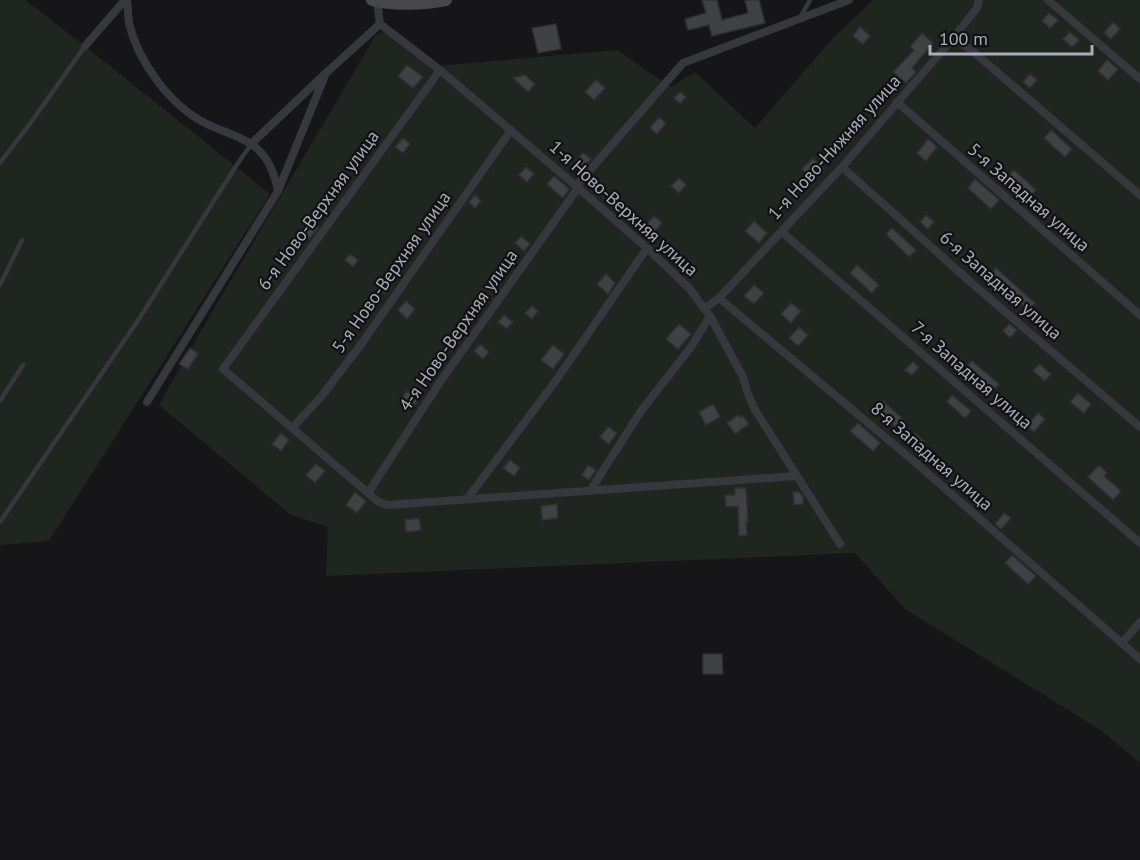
<svg xmlns="http://www.w3.org/2000/svg" width="1140" height="860" viewBox="0 0 1140 860" font-family="'PT Sans',sans-serif">
	<style>
		.green { fill: #1e261f }
		.building { fill: #404145; stroke: #303034; stroke-width: 1.5 }
		.lines { fill: none; stroke-linecap: round; stroke-linejoin: round }
		.service { stroke: #37383d; stroke-width: 4.5 }
		.minor { stroke: #37383d; stroke-width: 8 }
		.secondary { stroke: #45474d; stroke-width: 12 }
		.labels { text-anchor: middle; dominant-baseline: central; stroke-width: 4.5; stroke-linejoin: round; paint-order: stroke }
		.street-label { font-size: 18px; fill: #a8adb8; stroke: #111113 }
	</style>
	<rect width="100%" height="100%" fill="#161618"/>
	<!-- green -->
	<path class="green" d="M0 0H25L85 46 270 194 49 541 0 545Z
		M873 0H1140V763L1099 729 905 609 855 553 326 576 328 527 291 515 159 405 215 307 376 35 389 30 438 66 617 50 671 87 695 72 755 128 833 38Z"/>
	<!-- building -->
	<path class="building" d="M702 0H717L722 20 748 13 745 0H759L765 23 712 36 709 25 688 30 685 19 706 13Z
		M1049 13 1058 20 1050 28 1042 21Z
		M1113 22 1120 29 1111 39 1104 33Z
		M556 24 561 49 538 53 532 28Z
		M860 27 870 36 863 44 853 36Z
		M1070 32 1079 40 1072 47 1063 39Z
		M922 33 933 43 912 68 916 72 906 83 893 72 914 50 910 47Z
		M1107 60 1118 69 1108 80 1098 71Z
		M407 65 423 77 413 88 398 76Z
		M1030 74 1037 80 1030 88 1023 82Z
		M525 75 535 84 528 92 513 78Z
		M596 80 605 88 594 100 585 92Z
		M680 92 686 97 680 104 674 98Z
		M875 97 881 102 873 111 867 106Z
		M659 117 666 123 657 134 650 128Z
		M850 123 859 131 851 141 842 133Z
		M1051 130 1072 149 1065 157 1044 138Z
		M403 138 410 144 403 153 395 147Z
		M836 138 843 144 835 153 828 147Z
		M928 139 937 147 926 161 917 153Z
		M583 153 591 159 583 168 576 161Z
		M813 158 824 169 813 180 802 169Z
		M526 167 534 174 527 182 519 175Z
		M1014 170 1036 190 1029 198 1006 178Z
		M554 176 569 189 563 198 547 184Z
		M679 178 686 185 679 193 671 186Z
		M975 179 999 200 991 209 968 188Z
		M475 195 481 201 475 208 469 202Z
		M926 215 934 222 928 229 920 222Z
		M654 216 662 223 650 237 642 230Z
		M309 221 318 228 309 239 300 232Z
		M754 221 767 233 759 243 745 231Z
		M892 228 916 250 909 257 886 234Z
		M521 236 530 244 524 251 515 243Z
		M350 254 358 260 353 267 345 260Z
		M857 265 879 285 872 293 850 273Z
		M996 268 1035 303 1028 310 989 277Z
		M606 274 615 283 608 294 597 284Z
		M382 279 391 287 385 294 376 286Z
		M754 285 764 293 754 304 744 296Z
		M406 301 415 309 407 319 398 310Z
		M791 303 801 311 791 323 781 314Z
		M532 306 538 311 532 319 525 313Z
		M504 315 513 322 507 329 498 322Z
		M679 324 691 334 678 349 666 339Z
		M1009 324 1017 330 1010 338 1003 331Z
		M799 327 808 335 798 346 789 338Z
		M480 344 489 352 483 359 474 351Z
		M553 345 564 354 553 369 541 360Z
		M190 348 198 354 188 369 179 364Z
		M972 361 999 384 990 394 971 376 970 378 962 371Z
		M913 362 919 367 912 375 905 370Z
		M1039 364 1051 374 1045 381 1033 371Z
		M407 391 418 400 412 409 400 400Z
		M1078 393 1091 404 1084 413 1070 402Z
		M952 395 971 411 965 418 947 402Z
		M883 401 904 420 896 428 876 409Z
		M713 404 720 417 706 425 699 412Z
		M1038 413 1045 419 1034 432 1027 426Z
		M738 415 741 418 743 416 749 424 735 434 727 423Z
		M858 423 880 443 873 451 850 431Z
		M608 427 617 433 609 444 600 437Z
		M281 433 289 440 281 451 272 444Z
		M915 433 924 441 917 448 908 441Z
		M510 460 520 468 514 476 503 468Z
		M316 464 325 471 315 483 306 475Z
		M588 465 596 470 589 480 582 475Z
		M1099 465 1107 473 1104 476 1121 491 1113 500 1088 477Z
		M735 488H746L748 522H746L747 535 739 536 738 506 726 507 725 495H735Z
		M355 492 366 501 357 513 346 505Z
		M793 492H799L803 497V504L794 505Z
		M557 504 558 518 542 520 541 506Z
		M1004 513 1011 518 1001 529 995 524Z
		M419 518 421 530 406 532 405 520Z
		M1012 555 1036 576 1028 584 1005 563Z
		M703 654H722L723 674H703Z"/>
	<g class="lines">
		<!-- service -->
		<path class="service" d="M801 16 810 0
			M0 163 32 121 85 46
			M0 285 22 240
			M0 401 23 365
			M0 522 139 319 236 166 252 143"/>
		<!-- minor -->
		<path class="minor" d="M127 0C128 7 128 16 129 23 138 62 170 105 205 123 230 136 258 138 271 168 274 175 276 183 278 190
			M1048 0 1140 79
			M377 1 380 24 440 70 576 186 647 248 689 288 710 316 743 377 748 394 754 408 840 544
			M954 37 976 54 1140 195
			M85 46 125 0
			M440 70 223 369 368 493 377 501 387 505 797 476
			M897 102 1140 315
			M252 143 326 73 380 24
			M842 167 967 279 1140 427
			M576 186 683 63 849 0
			M782 232 1140 543
			M719 298 916 463 1140 659
			M705 308 719 298 842 167 954 37 977 8 979 0
			M147 402 278 191 326 73
			M292 428 321 397 362 343 511 130
			M590 491 641 411 691 347 710 316
			M368 493 440 382 578 188
			M467 499 557 379 647 248
			M1122 643 1140 622"/>
		<!-- secondary -->
		<path class="secondary" d="M372 0C393 6 425 4 446 0"/>
	</g>
	<g class="labels">
		<!-- street labels -->
		<g class="street-label">
			<text transform="translate(834 147) rotate(-48)">1-я Ново-Нижняя улица</text>
			<text transform="translate(1029 197) rotate(41)">5-я Западная улица</text>
			<text transform="translate(624 208) rotate(42)">1-я Ново-Верхняя улица</text>
			<text transform="translate(318 210) rotate(-54)">6-я Ново-Верхняя улица</text>
			<text transform="translate(391 272) rotate(-55)">5-я Ново-Верхняя улица</text>
			<text transform="translate(1001 285) rotate(41)">6-я Западная улица</text>
			<text transform="translate(458 330) rotate(-55)">4-я Ново-Верхняя улица</text>
			<text transform="translate(972 375) rotate(41)">7-я Западная улица</text>
			<text transform="translate(932 456) rotate(41)">8-я Западная улица</text>
		</g>
	</g>
	<!-- scale -->
	<path d="M930 45v9h162v-9" fill="none" stroke="#a8adb8" stroke-width="3"/>
	<text x="939" y="45" font-size="18" fill="#a8adb8" stroke="#111113" stroke-width="4.5" paint-order="stroke">100 m</text>
</svg>
